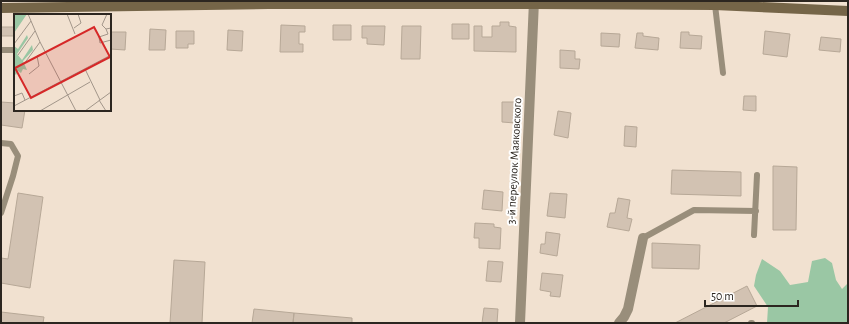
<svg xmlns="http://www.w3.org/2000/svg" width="849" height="324" viewBox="0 0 849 324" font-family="'Alegreya Sans',sans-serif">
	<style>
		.green { fill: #9ac7a4 }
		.building { fill: #d2c2b2; stroke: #b7a897 }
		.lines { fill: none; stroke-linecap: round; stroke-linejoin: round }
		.lane { stroke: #998e7b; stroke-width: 6 }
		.street { stroke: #998e7b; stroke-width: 10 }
		.secondary { stroke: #756548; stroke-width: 10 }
		.labels { text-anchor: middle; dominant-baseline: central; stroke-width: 4; stroke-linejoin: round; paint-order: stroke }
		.street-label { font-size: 12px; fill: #2c2620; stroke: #fff }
		.inset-road { fill: none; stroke: #a2968a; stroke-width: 1 }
		.view { fill: #d62828; fill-opacity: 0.15; stroke: #d62828; stroke-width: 2 }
		.inset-edge { fill: none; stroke: #2c2620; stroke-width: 2 }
	</style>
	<rect width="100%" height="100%" fill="#f1e1d0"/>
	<!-- green -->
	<path class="green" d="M825 258 832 263 836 280 842 289 848 283V323H767L768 307 754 286 756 275 762 259 780 271 790 285 808 282 812 261Z"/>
	<!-- building -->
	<path class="building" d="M500 22H509V26L516 27V52L474 51V26H482V37H492V26H500Z
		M452 24H469V39H452Z
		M281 25 305 26V32H299V44H303V52H280Z
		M333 25H351V40H333Z
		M362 26H385L384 45 367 44V38H362Z
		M402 26H421L420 59H401Z
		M1 27H15V36H1Z
		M150 29 166 30 165 50H149Z
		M228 30 243 31 242 51 227 50Z
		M176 31H194V44H188V48H176Z
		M765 31 790 34 787 57 763 54Z
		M110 32H126L125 50 110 49Z
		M681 32H689V35L702 36 701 49 680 48Z
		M601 33 620 34 619 47 601 46Z
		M637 33H643V36L659 38 658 50 635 48Z
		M821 37 841 39 840 52 819 50Z
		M560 50 575 51V59H580L579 69 560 68Z
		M744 96H756V111L743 110Z
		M1 102 15 103V110H25L22 128 1 125Z
		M502 102H515V123L502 122Z
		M558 111 571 113 568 138 554 135Z
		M625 126 637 127 636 147 624 146Z
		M773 166 797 167 796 230H773Z
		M672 170 741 172V196L671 194Z
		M484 190 503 192 502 211 482 209Z
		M18 193 43 197 30 288 1 283V258L8 259Z
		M550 193 567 194 565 218 547 216Z
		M618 198 630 200 627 218 632 219 629 231 607 227 610 213H615Z
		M475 223 494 224V227L501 228 500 249 479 248V238H474Z
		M546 232 560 234 557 256 540 253 541 244H545Z
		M652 243 700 245 699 269 652 268Z
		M174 260 205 262 202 323H170Z
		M488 261 503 262 501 282 486 281Z
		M542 273 563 275 560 297 550 296 551 292 540 290Z
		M747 286 757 306 724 323H675Z
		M484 308 498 309 497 323H482Z
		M254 309 294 313 293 323H252Z
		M1 312 44 317 43 323H1Z
		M294 313 352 318V323H293Z"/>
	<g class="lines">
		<!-- lane -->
		<path class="lane" d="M715 5 723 73
			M1 50H15
			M1 143 11 144 18 156 13 176 1 213
			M754 235 757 175
			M643 238 694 210 756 211
			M751 323H752"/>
		<!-- street -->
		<path class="street" d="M520 323 534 1
			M619 323 624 317 628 309 643 238"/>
		<!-- secondary -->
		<path class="secondary" d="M1 8 268 4H534L715 5 848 11"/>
	</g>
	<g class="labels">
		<!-- street labels -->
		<g class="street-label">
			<text transform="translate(514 161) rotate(-87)">3-й переулок Маяковского</text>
		</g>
	</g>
	<!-- overview -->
	<g transform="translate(14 14)">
		<rect width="97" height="97" fill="#f1e1d0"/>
		<path d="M0 0H13L0 19ZM13 21 14 24 3 40 8 46 18 31 19 36 9 47 13 56 9 55 7 59 4 57 2 61 0 59V32L4 35Z" fill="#9ac7a4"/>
		<path class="inset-road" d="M14 0 26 28 62 97M53 0 61 20M93 0 88 11 92 15 97 14M60 14 67 9 64 0M92 15 94 20 85 23 86 29 97 26M0 30 17 7M4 41 21 17M10 50 26 28M71 55 86 86M15 60 25 52 23 42 32 38M0 82 8 79 11 86M85 86 92 97M0 92 97 41M26 97 76 68M71 97 97 78"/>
		<path class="view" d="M80 13 96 43 17 84 1 54Z"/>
		<rect width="97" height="97" class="inset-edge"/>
	</g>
	<!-- border -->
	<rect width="849" height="324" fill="none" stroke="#2c2620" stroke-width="4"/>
	<!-- scale -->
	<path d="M705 300v6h93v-6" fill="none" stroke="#2c2620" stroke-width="2"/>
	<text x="711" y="300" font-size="12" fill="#2c2620" stroke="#ffffff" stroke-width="3" paint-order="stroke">50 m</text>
</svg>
